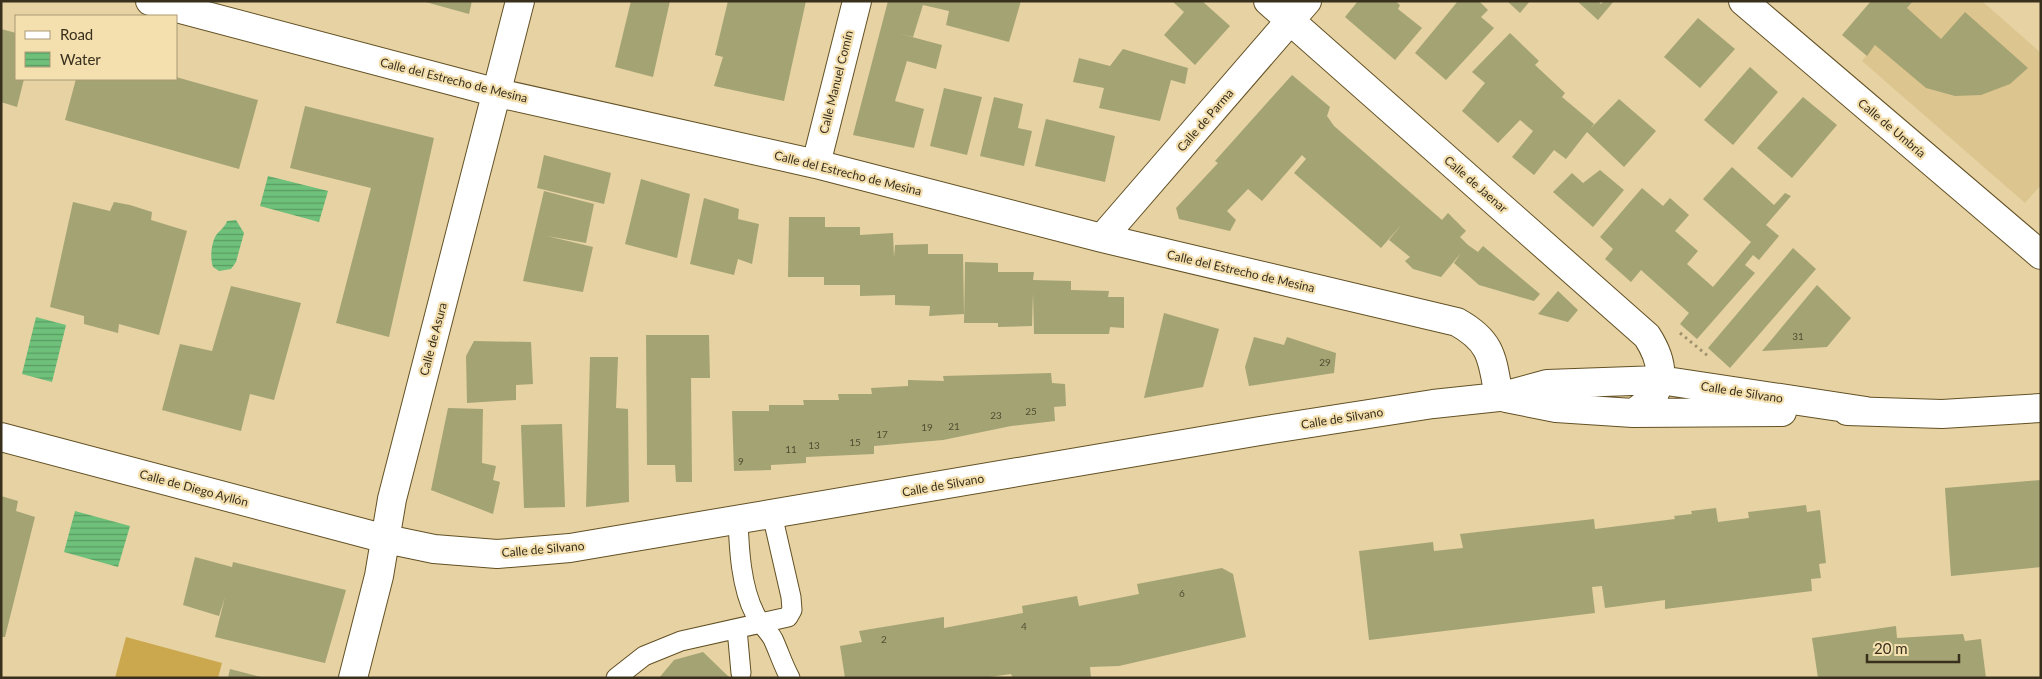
<svg xmlns="http://www.w3.org/2000/svg" width="2042" height="679" viewBox="0 0 2042 679" font-family="Lato,sans-serif">
	<style>
		.built { fill: #ddc58f }
		.green { fill: #cba74d }
		.water { fill: url(#water-rules) }
		.building { fill: #a4a373 }
		.lines { fill: none; stroke-linecap: round; stroke-linejoin: round }
		.lane-casing { stroke: #635125; stroke-width: 21 }
		.street-casing { stroke: #635125; stroke-width: 30 }
		.path { stroke: #a0916d; stroke-width: 3; stroke-dasharray: 2.5 4; stroke-linecap: butt }
		.lane { stroke: #fff; stroke-width: 19 }
		.street { stroke: #fff; stroke-width: 28 }
		.labels { text-anchor: middle; dominant-baseline: central; stroke-width: 4.5; stroke-linejoin: round; paint-order: stroke }
		.number-label { font-size: 10px; fill: #534d32 }
		.street-label { font-size: 12px; fill: #38301d; stroke: #f4dfaf }
	</style>
	<defs>
		<pattern id="water-rules" width="6" height="5" patternUnits="userSpaceOnUse" patternTransform="scale(1.25)"><rect width="6" height="5" fill="#6ec07a"/><path d="M0 2.5h6" fill="none" stroke="#5b9c63"/></pattern>
	</defs>
	<rect width="100%" height="100%" fill="#e6d2a3"/>
	<!-- built -->
	<path class="built" d="M1913 1H1982L2041 53V185L2025 203 1862 61Z"/>
	<!-- green -->
	<path class="green" d="M126 637 222 663 218 678H115Z"/>
	<!-- water -->
	<path class="water" d="M268 176 328 191 319 222 260 206Z
		M236 220 244 233 236 262 231 269 219 271 213 267C210 258 211 246 215 237 218 231 225 228 227 221Z
		M36 317 66 325 52 382 22 374Z
		M75 511 130 526 118 567 64 552Z"/>
	<!-- building -->
	<path class="building" d="M422 1H472L469 14Z
		M631 1H670L653 77 615 67Z
		M728 1H806L784 101 714 86 723 57 715 55Z
		M888 1H1021L1009 42 946 25 949 11 923 5 913 37 897 33 942 45 936 69 907 61 895 101 924 109 914 148 853 135Z
		M1172 1H1202L1230 26 1195 65 1164 35 1184 12Z
		M1358 1H1395L1400 5 1398 9 1422 28 1395 60 1345 17Z
		M1458 1H1479L1488 10 1481 17 1494 28 1446 80 1415 53Z
		M1507 1H1530L1520 13Z
		M1577 1H1598L1601 4 1604 1H1614L1598 20Z
		M1871 1H1913L1907 8 1941 39 1965 12 2028 68 2010 84 1981 95 1955 96 1926 88 1875 45 1867 56 1842 35Z
		M1698 18 1735 49 1700 88 1664 57Z
		M1 29 16 33V79H24L17 107 1 102Z
		M1510 33 1539 61 1535 65 1565 93 1562 97 1594 124 1590 129 1619 99 1656 131 1624 167 1587 132 1566 159 1554 150 1534 175 1512 157 1533 131 1520 120 1498 143 1462 111 1485 83 1472 72Z
		M1123 49 1188 68 1185 84 1171 80 1160 121 1099 108 1104 88 1073 82 1079 58 1110 66Z
		M1750 67 1778 92 1733 145 1704 120Z
		M1292 75 1330 107 1327 116 1334 126 1442 220 1448 213 1466 231 1460 237 1468 245 1478 252 1483 246 1540 294 1534 301 1479 285 1454 263 1461 253 1441 277 1413 269 1405 261 1410 257 1389 240 1402 224 1381 248 1294 173 1306 159 1302 155 1262 201 1248 189 1227 211 1236 220 1230 231 1179 219 1176 208 1218 163 1215 161Z
		M176 77 258 100 239 169 65 120 76 79Z
		M944 88 982 97 967 155 930 146Z
		M994 97 1023 104 1018 128 1032 131 1024 166 980 156Z
		M1803 97 1837 125 1792 178 1757 148Z
		M305 106 434 138 389 337 336 323 371 188 290 168Z
		M1046 119 1115 136 1105 182 1035 166Z
		M544 155 611 173 604 204 537 188Z
		M1732 167 1774 205 1785 193 1791 196 1766 225 1779 236 1759 260 1753 255 1745 265 1755 273 1697 339 1680 324 1689 313 1641 270 1631 282 1605 259 1613 249 1600 237 1642 188 1663 206 1670 198 1689 215 1675 231 1698 251 1687 264 1713 287 1751 242 1703 199Z
		M1600 170 1624 190 1593 227 1553 192 1572 173 1583 183Z
		M641 179 690 194 677 258 625 244Z
		M544 191 594 204 586 243 547 236 593 247 583 292 523 281Z
		M704 198 739 209 738 219 759 224 752 264 738 259 734 275 690 264Z
		M73 202 110 211 114 202 130 205 152 212 151 220 187 231 159 335 119 324 118 333 84 324V316L50 307Z
		M789 217H825V227H860V235L893 233 894 258 895 245 928 244V254H963L964 314 929 316 930 306 895 305V295L860 296V285H824V277H788Z
		M1793 248 1816 269 1730 368 1708 348Z
		M965 262 998 263V272H1034L1033 280 1071 281V290L1109 291 1108 297H1124V328L1110 327 1109 334H1034L1033 293 1032 326 998 327V323H964Z
		M1817 285 1851 318 1827 347 1762 351Z
		M231 286 301 303 274 400 250 394 241 431 162 410 180 344 212 351Z
		M1558 291 1578 310 1568 322 1538 314Z
		M1164 313 1219 329 1203 387 1144 398Z
		M646 335H709L710 378H691L692 482H676L675 465H647Z
		M1254 337 1284 345 1287 337 1336 353 1334 373 1249 386 1245 367Z
		M474 341 531 342 533 384 516 385V400L467 403 466 356Z
		M590 357H618L616 408 628 409 629 502 586 507Z
		M1051 373 1052 383 1065 384 1066 406 1054 407 1055 421 1011 426 943 440 874 446V454L806 457V463L771 465V470L734 471 732 411H769V405H804L803 400H839L838 394H872L871 388 908 386V380L944 381 943 376Z
		M448 408 483 409 482 463 496 466 493 480 500 482 493 514 431 490Z
		M562 424 565 507 524 508 521 425Z
		M2041 480V567L1951 576 1945 488Z
		M1 496 18 501 16 511 35 517 5 637H1Z
		M1806 505 1807 512 1820 510 1826 563 1819 564 1821 578 1811 579 1812 591 1665 609V600L1605 608 1602 586 1592 587 1595 613 1369 640 1359 551 1433 542 1434 551 1463 548 1460 534 1594 519 1595 529 1675 519 1674 516 1692 514 1691 511 1716 508 1718 522 1749 518 1748 512Z
		M195 557 232 567 233 562 346 590 325 663 215 637 225 597 219 616 183 605Z
		M1222 568 1233 574 1246 637 1119 666 1090 667 1091 678H1013L1011 674 982 678H845L840 646 862 642 859 631 944 617V628L1023 613 1022 606 1077 596 1079 606 1139 594 1137 584Z
		M1896 626 1897 638 1963 634 1965 641 1981 639 1986 678H1818L1812 638Z
		M703 652 730 678H659L674 660Z
		M230 669 261 677V678H228Z"/>
	<g class="lines">
		<!-- lane casing -->
		<g class="lane-casing">
			<path id="lane" d="M738 519C739 549 741 587 755 614 759 623 768 630 773 639 779 652 783 665 790 678
				M737 629 741 673
				M616 678 644 656 681 641 788 617 792 610 791 597 772 514"/>
		</g>
		<!-- street casing -->
		<g class="street-casing">
			<path id="street" d="M150 1 498 93 816 164 1102 238 1457 322C1493 342 1492 359 1499 397
				M1268 1 1647 336C1667 367 1666 393 1633 413
				M1743 1 2041 255
				M816 164 857 1
				M1102 238 1307 1
				M1506 398 1556 408 1633 413 1782 412
				M1847 411 1942 414 2041 408
				M1 437 386 539 434 549 497 554 570 548 1260 431 1433 404 1499 397 1547 384 1660 380 1866 411
				M353 678 379 576 392 499 520 1"/>
		</g>
		<!-- path -->
		<path class="path" d="M1680 333 1708 356"/>
		<!-- lane -->
		<use href="#lane" class="lane"/>
		<!-- street -->
		<use href="#street" class="street"/>
	</g>
	<g class="labels">
		<!-- number labels -->
		<g class="number-label">
			<text x="1798" y="336">31</text>
			<text x="1325" y="362">29</text>
			<text x="1031" y="411">25</text>
			<text x="996" y="415">23</text>
			<text x="954" y="426">21</text>
			<text x="927" y="427">19</text>
			<text x="882" y="434">17</text>
			<text x="855" y="442">15</text>
			<text x="814" y="445">13</text>
			<text x="791" y="449">11</text>
			<text x="741" y="461">9</text>
			<text x="1182" y="593">6</text>
			<text x="1024" y="626">4</text>
			<text x="884" y="639">2</text>
		</g>
		<!-- street labels -->
		<g class="street-label">
			<text transform="translate(454 80) rotate(14)">Calle del Estrecho de Mesina</text>
			<text transform="translate(836 82) rotate(-76)">Calle Manuel Comín</text>
			<text transform="translate(1205 120) rotate(-49)">Calle de Parma</text>
			<text transform="translate(1892 128) rotate(40)">Calle de Umbría</text>
			<text transform="translate(848 173) rotate(14)">Calle del Estrecho de Mesina</text>
			<text transform="translate(1476 184) rotate(41)">Calle de Jaenar</text>
			<text transform="translate(1241 271) rotate(13)">Calle del Estrecho de Mesina</text>
			<text transform="translate(433 339) rotate(-75)">Calle de Asura</text>
			<text transform="translate(1742 392) rotate(9)">Calle de Silvano</text>
			<text transform="translate(1342 418) rotate(-9)">Calle de Silvano</text>
			<text transform="translate(943 485) rotate(-10)">Calle de Silvano</text>
			<text transform="translate(194 488) rotate(15)">Calle de Diego Ayllón</text>
			<text transform="translate(543 549) rotate(-5)">Calle de Silvano</text>
		</g>
	</g>
	<!-- border -->
	<rect width="2042" height="679" fill="none" stroke="#38301d" stroke-width="5"/>
	<!-- legend -->
	<rect x="15" y="15" width="162" height="65" fill="#f4dfaf" stroke="#a99975"/>
	<rect x="25" y="31" width="25" height="8" fill="#ffffff" stroke="#a99975"/>
	<text x="60" y="40" font-size="15" fill="#38301d">Road</text>
	<rect x="25" y="52" width="25" height="15" fill="url(#water-rules)" stroke="#a99975"/>
	<text x="60" y="65" font-size="15" fill="#38301d">Water</text>
	<!-- scale -->
	<path d="M1867 654v8h92v-8" fill="none" stroke="#38301d" stroke-width="2.5"/>
	<text x="1874" y="654" font-size="15" fill="#38301d" stroke="#f4dfaf" stroke-width="4" paint-order="stroke">20 m</text>
</svg>
